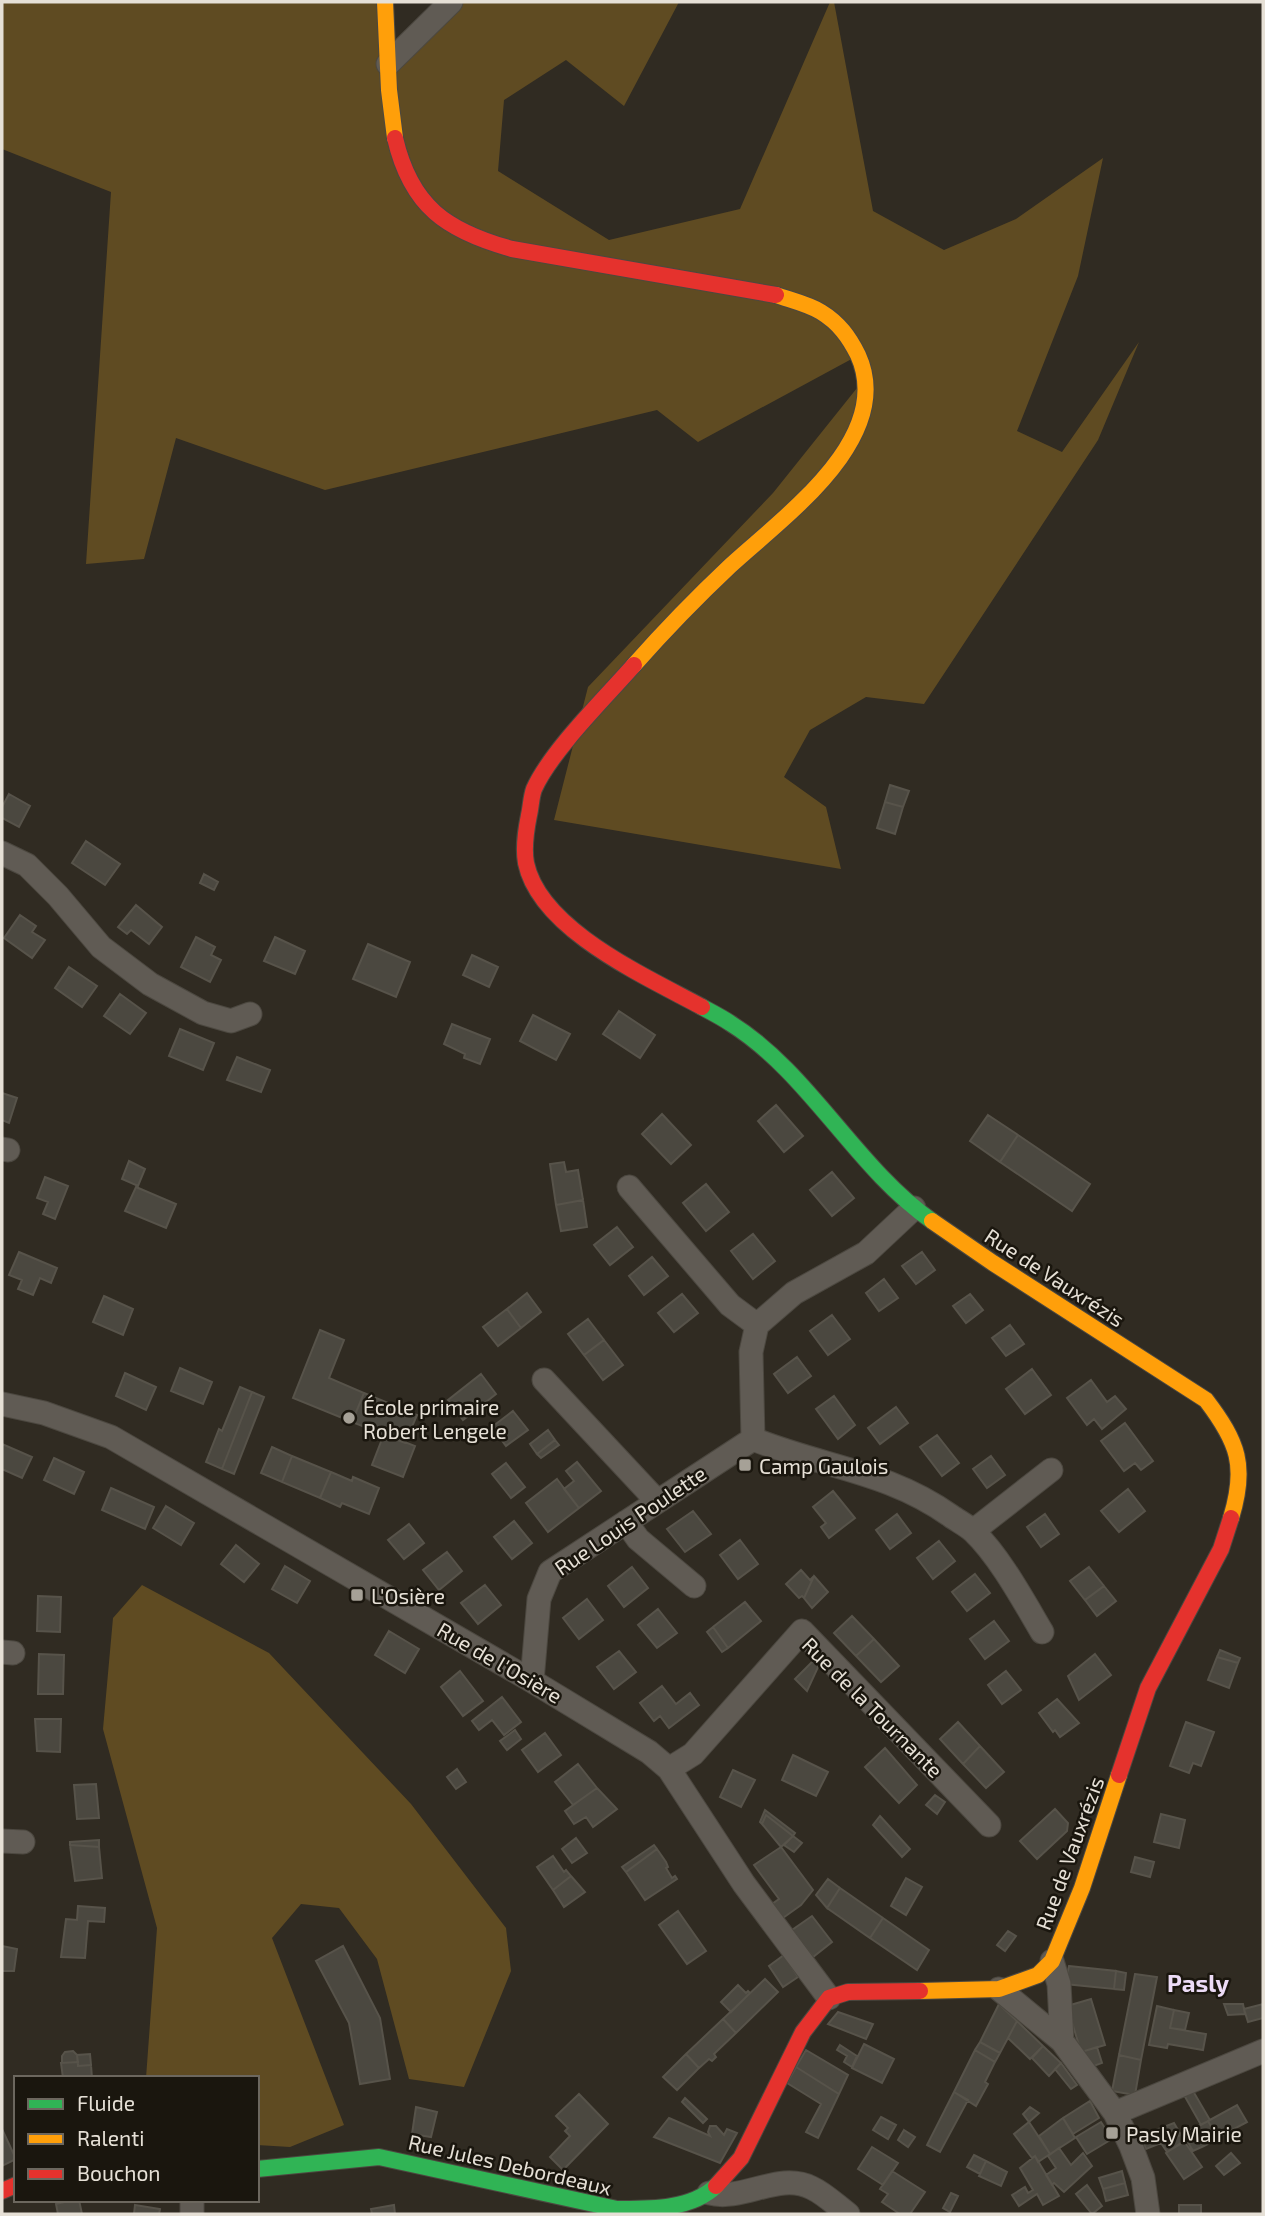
<svg xmlns="http://www.w3.org/2000/svg" width="1265" height="2216" viewBox="0 0 1265 2216" font-family="'Exo 2',sans-serif">
	<style>
		.forest { fill: #5f4b22 }
		.building { fill: #4b4840; stroke: #57534a; stroke-width: 2 }
		.lines { fill: none; stroke-linecap: round; stroke-linejoin: round }
		.street-casing { stroke: #4c4840; stroke-width: 25 }
		.fast-casing { stroke: #4c4840; stroke-width: 18 }
		.slow-casing { stroke: #4c4840; stroke-width: 18 }
		.jam-casing { stroke: #4c4840; stroke-width: 18 }
		.street { stroke: #605b54; stroke-width: 23 }
		.fast { stroke: #30b455; stroke-width: 16 }
		.slow { stroke: #ff9f0a; stroke-width: 16 }
		.jam { stroke: #e5322d; stroke-width: 16 }
		.poi-dot { fill: #a6a197; stroke: #1a160e; stroke-width: 2.5 }
		.labels { text-anchor: middle; dominant-baseline: central; stroke-width: 5; stroke-linejoin: round; paint-order: stroke }
		.street-label { font-size: 21px; fill: #e6e0d6; stroke: #1a160e }
		.poi-label { font-size: 21px; fill: #e6e0d6; stroke: #1a160e; text-anchor: start }
		.quarter-label { font-size: 24px; font-weight: bold; fill: #ecdbf6; stroke: #1a160e }
	</style>
	<rect width="100%" height="100%" fill="#302b22"/>
	<!-- forest -->
	<path class="forest" d="M2 2H385L386 48 439 2H679L624 106 566 60 504 100 498 171 609 240 740 209 830 2H834L873 211 944 250 1016 219 1103 158 1078 276 1017 431 1062 452 1139 342 1098 440 924 704 866 697 810 730 784 777 826 807 841 869 554 820 588 687 773 493 861 383 859 355 698 442 657 410 325 490 176 438 144 559 86 564 111 192 2 149Z
		M142 1585 269 1653 411 1804 506 1928 511 1971 464 2087 409 2079 377 1959 339 1908 301 1904 272 1938 344 2125 290 2147 257 2145V2078H146L157 1928 103 1729 113 1618Z"/>
	<!-- building -->
	<path class="building" d="M890 785 909 791 903 807 885 802Z
		M9 794 30 806 19 827 2 818V807Z
		M885 802 903 807 895 834 877 828Z
		M86 841 120 864 105 885 72 863Z
		M204 874 218 882 214 890 200 883Z
		M136 905 162 927 149 944 131 930 127 934 118 927Z
		M20 915 36 926 32 932 45 940 32 958 4 938Z
		M196 937 215 947 211 955 221 960 210 982 181 967Z
		M275 937 305 951 295 974 264 961Z
		M368 944 410 962 396 997 353 979Z
		M472 955 498 967 489 987 463 975Z
		M69 967 97 986 82 1007 55 988Z
		M120 994 146 1013 130 1034 104 1016Z
		M619 1011 655 1035 640 1058 603 1034Z
		M533 1015 570 1034 556 1060 520 1041Z
		M452 1024 490 1039 480 1064 464 1058 465 1054 444 1044Z
		M180 1029 214 1043 203 1070 169 1056Z
		M237 1057 270 1070 261 1092 227 1080Z
		M2 1093 17 1098 9 1123 2 1120Z
		M776 1105 803 1136 784 1152 758 1121Z
		M662 1114 691 1145 671 1164 642 1134Z
		M988 1115 1018 1135 1000 1162 970 1141Z
		M1018 1135 1090 1184 1072 1211 1000 1162Z
		M129 1161 145 1169 138 1186 122 1179Z
		M564 1162 566 1172 578 1170 583 1200 556 1205 550 1164Z
		M832 1172 854 1198 832 1216 810 1190Z
		M45 1177 68 1186 55 1219 43 1214 48 1202 37 1198Z
		M706 1184 729 1212 706 1231 683 1203Z
		M136 1187 176 1204 166 1228 125 1211Z
		M583 1200 587 1227 561 1231 556 1205Z
		M617 1227 633 1247 610 1265 594 1245Z
		M753 1234 775 1261 753 1279 731 1251Z
		M19 1252 57 1268 51 1283 40 1278 33 1295 18 1289 22 1280 9 1275Z
		M922 1252 935 1270 916 1284 902 1266Z
		M652 1257 668 1276 644 1295 629 1276Z
		M884 1279 898 1298 879 1311 866 1293Z
		M527 1293 541 1312 521 1328 507 1309Z
		M682 1294 698 1313 674 1332 658 1313Z
		M970 1294 983 1310 966 1323 953 1306Z
		M104 1296 133 1309 123 1335 93 1322Z
		M507 1309 521 1328 498 1346 483 1327Z
		M832 1315 850 1339 828 1355 810 1331Z
		M588 1319 604 1340 584 1355 568 1334Z
		M1010 1325 1024 1344 1006 1356 992 1338Z
		M320 1330 344 1340 329 1378 364 1393 352 1422 293 1398Z
		M604 1340 623 1365 603 1380 584 1355Z
		M797 1357 811 1376 788 1393 774 1374Z
		M180 1368 212 1382 203 1404 171 1391Z
		M1032 1369 1051 1395 1025 1414 1006 1389Z
		M125 1373 156 1387 146 1410 116 1396Z
		M481 1374 496 1394 463 1420 448 1400Z
		M1091 1380 1107 1402 1115 1396 1126 1409 1102 1429 1094 1419 1087 1425 1067 1398Z
		M240 1387 252 1392 222 1469 206 1462 219 1429 222 1431Z
		M252 1392 264 1397 234 1474 222 1469Z
		M364 1393 417 1415 405 1443 352 1422Z
		M834 1396 855 1425 838 1439 816 1409Z
		M896 1407 908 1423 880 1444 868 1428Z
		M513 1411 528 1430 506 1446 492 1427Z
		M1125 1423 1153 1461 1141 1470 1135 1463 1124 1471 1101 1441Z
		M548 1430 555 1440 537 1454 530 1444Z
		M384 1434 415 1446 403 1477 372 1465Z
		M937 1435 959 1463 942 1476 920 1447Z
		M555 1440 559 1445 541 1458 537 1454Z
		M2 1444 32 1457 22 1478 2 1469Z
		M272 1447 292 1456 282 1482 261 1473Z
		M292 1456 331 1472 320 1498 282 1482Z
		M991 1456 1005 1475 987 1488 973 1469Z
		M54 1458 84 1472 74 1494 44 1480Z
		M577 1462 601 1491 579 1508 564 1489 574 1481 566 1471Z
		M506 1463 525 1487 511 1498 492 1474Z
		M331 1472 352 1481 353 1477 379 1488 369 1514 342 1503 340 1507 320 1498Z
		M557 1479 579 1508 548 1532 526 1503Z
		M111 1488 154 1507 145 1529 102 1510Z
		M1128 1489 1145 1511 1119 1532 1101 1511Z
		M833 1491 855 1518 829 1538 821 1527 826 1523 813 1507Z
		M166 1506 194 1523 181 1545 153 1528Z
		M693 1511 711 1534 685 1552 667 1529Z
		M897 1514 911 1533 890 1549 876 1530Z
		M1045 1514 1059 1534 1041 1547 1027 1527Z
		M514 1521 532 1543 512 1559 494 1537Z
		M409 1524 424 1543 404 1559 388 1540Z
		M740 1540 758 1564 738 1579 720 1555Z
		M939 1541 955 1561 933 1579 917 1558Z
		M236 1545 259 1564 244 1582 221 1564Z
		M447 1552 462 1571 439 1590 423 1570Z
		M285 1566 310 1581 297 1603 272 1589Z
		M632 1567 648 1588 624 1607 608 1586Z
		M1089 1567 1104 1586 1085 1600 1070 1581Z
		M801 1570 810 1580 814 1576 804 1598 802 1596 799 1598 786 1584Z
		M975 1574 990 1593 967 1611 952 1592Z
		M814 1576 828 1592 812 1608 804 1598Z
		M485 1585 501 1605 478 1624 461 1603Z
		M1104 1586 1116 1601 1097 1616 1085 1600Z
		M38 1596 61 1597 60 1632 37 1631Z
		M587 1599 603 1620 579 1639 563 1618Z
		M745 1602 761 1621 728 1648 713 1627Z
		M658 1609 677 1633 657 1648 638 1625Z
		M852 1616 874 1639 856 1656 834 1633Z
		M994 1621 1009 1641 985 1659 970 1639Z
		M713 1627 728 1648 722 1652 707 1632Z
		M389 1631 419 1649 405 1673 375 1655Z
		M874 1639 899 1666 881 1682 856 1656Z
		M1220 1650 1240 1658 1238 1663 1217 1657Z
		M619 1651 636 1672 614 1689 597 1667Z
		M39 1654 64 1655 63 1694H38Z
		M1095 1654 1111 1675 1079 1700 1068 1676Z
		M1217 1657 1238 1663 1229 1688 1208 1680Z
		M814 1660 819 1665 807 1691 795 1679Z
		M460 1671 483 1701 463 1716 441 1687Z
		M1006 1671 1021 1690 1002 1704 988 1685Z
		M662 1686 676 1704 690 1693 699 1705 669 1728 660 1716 654 1721 640 1703Z
		M502 1697 521 1722 504 1735 492 1720 479 1730 472 1721Z
		M1057 1699 1079 1723 1060 1737 1055 1730 1053 1732 1039 1713Z
		M35 1719H61L60 1752 37 1751Z
		M958 1722 980 1746 963 1764 940 1739Z
		M1186 1722 1214 1732 1201 1766 1193 1763 1189 1773 1170 1766Z
		M515 1730 521 1739 507 1750 500 1741Z
		M545 1733 561 1755 538 1772 522 1750Z
		M980 1746 1004 1772 986 1788 963 1764Z
		M885 1748 917 1785 899 1803 865 1767Z
		M793 1755 828 1772 816 1796 782 1780Z
		M578 1764 597 1788 573 1805 555 1782Z
		M457 1769 466 1782 456 1789 447 1777Z
		M733 1770 755 1780 741 1807 720 1797Z
		M96 1784 99 1818 77 1819 74 1785Z
		M597 1788 617 1809 593 1827 586 1817 574 1824 565 1811Z
		M935 1795 945 1802 937 1814 926 1805Z
		M1055 1809 1068 1823 1067 1831 1037 1859 1020 1841Z
		M765 1810 795 1833 793 1836 766 1815 762 1824 760 1822Z
		M1161 1814 1185 1820 1179 1848 1154 1842Z
		M766 1815 793 1836 781 1847 762 1824Z
		M880 1816 910 1849 902 1857 873 1825Z
		M793 1836 802 1843 794 1852 784 1845Z
		M576 1838 587 1853 572 1863 562 1849Z
		M99 1840V1847L70 1845V1842Z
		M70 1845 99 1847 102 1878 75 1881Z
		M654 1845 657 1849 626 1872 622 1867Z
		M781 1847 813 1890 801 1905 783 1918 772 1904 779 1899 754 1865Z
		M657 1849 666 1862 668 1867 666 1868 672 1878 675 1876 677 1879 645 1900 626 1872Z
		M553 1856 564 1872 566 1870 571 1876 553 1890 537 1867Z
		M1135 1857 1154 1862 1150 1877 1131 1872Z
		M571 1876 585 1892 564 1907 553 1890Z
		M906 1878 922 1887 906 1915 891 1906Z
		M828 1879 840 1888 827 1908 816 1895Z
		M840 1888 883 1918 870 1938 827 1908Z
		M78 1906 105 1908 104 1922 88 1921 85 1958 61 1957 66 1919 77 1920Z
		M678 1911 706 1951 687 1964 659 1925Z
		M812 1916 832 1942 813 1957 792 1930Z
		M883 1918 929 1950 917 1970 870 1938Z
		M1008 1931 1016 1936 1005 1951 997 1945Z
		M2 1946 17 1949 14 1971H2Z
		M343 1946 380 2018 390 2079 360 2084 349 2023 316 1961Z
		M784 1955 798 1977 783 1987 769 1966Z
		M1069 1966 1116 1971 1114 1989 1065 1984Z
		M1116 1971 1126 1973 1124 1990 1114 1989Z
		M1135 1974 1157 1977 1141 2060 1119 2055Z
		M765 1979 778 1992 736 2033 723 2019Z
		M738 1985 746 1993 748 1991 750 1993 731 2012 721 2002Z
		M1091 1999 1105 2045 1081 2052 1067 2006Z
		M999 2004 1017 2021 1000 2053 980 2042Z
		M1224 2004H1243L1245 2014 1228 2015Z
		M1263 2004V2018L1248 2022 1244 2009Z
		M1157 2006 1174 2010 1170 2028 1206 2034 1203 2050 1168 2044 1167 2048 1149 2045Z
		M1174 2010 1189 2013 1185 2030 1170 2028Z
		M838 2012 873 2024 866 2039 828 2024Z
		M723 2019 736 2033 714 2054 716 2057 712 2061 709 2059 699 2068 686 2054Z
		M1017 2021 1043 2046 1030 2059 1008 2038Z
		M980 2042 1000 2053 995 2062 975 2050Z
		M864 2044 894 2059 882 2083 852 2068Z
		M840 2045 857 2056 852 2067 844 2062 847 2056 837 2050Z
		M1043 2046 1061 2063 1049 2076 1032 2058Z
		M1097 2047 1102 2063 1088 2068 1081 2052Z
		M806 2050 848 2075 839 2094 796 2067Z
		M975 2050 995 2062 985 2082 988 2084 976 2106 954 2092Z
		M73 2051 77 2055 78 2062 62 2063V2056L65 2052Z
		M90 2054 91 2065 78 2066 77 2055Z
		M686 2054 699 2068 677 2090 663 2077Z
		M1119 2055 1141 2060 1135 2095 1112 2091Z
		M78 2062V2066L91 2065 92 2078H63L61 2063Z
		M1061 2063 1077 2085 1071 2089 1055 2069Z
		M796 2067 839 2094 818 2138 806 2132 821 2104 787 2083Z
		M1193 2091 1210 2120 1201 2125 1184 2095Z
		M954 2092 968 2100 940 2152 927 2145Z
		M579 2094 608 2124 563 2170 550 2157 570 2136 565 2131 568 2128 556 2116Z
		M685 2098 707 2119 703 2123 682 2102Z
		M1090 2101 1099 2118 1073 2134 1063 2118Z
		M1237 2105 1247 2122 1217 2138 1208 2121Z
		M416 2107 437 2112 431 2137 412 2134Z
		M1030 2107 1039 2113 1029 2122 1023 2114Z
		M881 2117 896 2125 888 2139 873 2130Z
		M669 2118 710 2136 708 2132 710 2126H716L724 2135 727 2129 737 2133 720 2163 654 2137Z
		M1063 2118 1075 2138 1050 2154 1039 2136Z
		M1208 2121 1218 2139 1204 2146 1194 2128Z
		M1029 2122 1050 2154 1038 2162 1035 2156 1032 2158 1014 2134Z
		M1101 2122 1112 2139 1087 2154 1076 2137Z
		M1174 2123 1181 2135 1146 2149 1140 2136Z
		M1194 2128 1204 2146 1193 2151 1183 2134Z
		M2 2129 16 2159 2 2166Z
		M904 2130 915 2137 908 2147 898 2140Z
		M1183 2134 1186 2139 1184 2142 1167 2152 1161 2143Z
		M1184 2141 1202 2167 1184 2179 1166 2153Z
		M872 2147 898 2163 883 2185 858 2169Z
		M1059 2148 1071 2165 1083 2153 1092 2166 1064 2192 1054 2183 1052 2185 1046 2175 1056 2168 1048 2156Z
		M1231 2153 1240 2163 1224 2175 1216 2166Z
		M974 2155 986 2161 980 2174 967 2167Z
		M1035 2156 1059 2196 1043 2205 1037 2194 1019 2206 1012 2195 1025 2187 1028 2193 1033 2190 1020 2168Z
		M986 2161 1007 2172 1001 2186 979 2176Z
		M892 2171 925 2192 910 2214H900L882 2202 888 2194 880 2189Z
		M1122 2171 1125 2183 1103 2189 1099 2178Z
		M1125 2183 1128 2195 1106 2201 1103 2189Z
		M1087 2185 1102 2206 1092 2214 1076 2194Z
		M951 2193 958 2196 950 2212 943 2208Z
		M73 2200H79L82 2214H58L56 2204Z
		M135 2205 160 2209 159 2214H134Z
		M394 2205 395 2214H372L371 2209Z
		M1179 2205H1201V2214H1179Z"/>
	<g class="lines">
		<!-- street casing -->
		<g class="street-casing">
			<path id="street" d="M388 64 451 2
				M2 853 27 865 58 896 101 947 150 984 203 1013 231 1021 250 1014
				M2 1149 8 1150
				M629 1187 730 1305 757 1325
				M544 1380 657 1501
				M2 1404 44 1413 111 1437 532 1681 649 1752 669 1769 744 1884 829 1998
				M753 1439C822 1467 888 1471 951 1516 958 1521 966 1525 973 1531 1000 1557 1023 1600 1042 1632
				M626 1522 638 1539 694 1586
				M973 1531 1051 1470
				M2 1652 13 1653
				M532 1681 539 1599 550 1572 753 1439 751 1352 757 1325 794 1293 866 1253 914 1208
				M669 1769 693 1754 802 1631 989 1825
				M2 1841 23 1842
				M1052 1961 1059 1984 1062 2041
				M999 1989 1062 2041 1115 2113 1131 2146 1143 2178 1148 2214
				M1115 2113 1263 2051
				M709 2193C743 2202 779 2171 812 2188 825 2194 837 2206 848 2214
				M192 2200V2214"/>
		</g>
		<!-- fast casing -->
		<g class="fast-casing">
			<path id="fast" d="M702 1007C711 1012 721 1017 730 1023 810 1073 855 1167 932 1221
				M257 2169 379 2157 617 2209C649 2209 691 2210 716 2186"/>
		</g>
		<!-- slow casing -->
		<g class="slow-casing">
			<path id="slow" d="M385 2 389 90 395 138
				M634 665C665 630 696 598 730 566 783 517 896 438 858 355 849 337 839 323 821 312 808 304 790 300 776 295
				M932 1221 993 1263 1206 1400C1238 1442 1247 1466 1231 1518
				M920 1991 999 1989 1038 1975 1052 1961 1082 1888 1119 1775"/>
		</g>
		<!-- jam casing -->
		<g class="jam-casing">
			<path id="jam" d="M395 138C411 207 447 231 512 249L776 295
				M634 665C605 698 551 751 534 789 531 797 531 807 529 815 526 830 523 847 526 863 540 930 647 977 702 1007
				M1119 1775 1148 1688 1221 1549 1231 1518
				M716 2186 741 2158 803 2032 829 1998 848 1992 920 1991
				M2 2191 16 2185"/>
		</g>
		<!-- street -->
		<use href="#street" class="street"/>
		<!-- fast -->
		<use href="#fast" class="fast"/>
		<!-- slow -->
		<use href="#slow" class="slow"/>
		<!-- jam -->
		<use href="#jam" class="jam"/>
	</g>
	<!-- markers -->
	<g class="poi-dot">
		<circle cx="349" cy="1418" r="7"/>
		<rect x="738" y="1458" width="14" height="14" rx="3.5"/>
		<rect x="350" y="1588" width="14" height="14" rx="3.5"/>
		<rect x="1105" y="2126" width="14" height="14" rx="3.5"/>
	</g>
	<g class="labels">
		<!-- street labels -->
		<g class="street-label">
			<text transform="translate(1055 1277) rotate(33)">Rue de Vauxrézis</text>
			<text transform="translate(630 1520) rotate(-34)">Rue Louis Poulette</text>
			<text transform="translate(500 1662) rotate(30)">Rue de l'Osière</text>
			<text transform="translate(873 1707) rotate(45)">Rue de la Tournante</text>
			<text transform="translate(1069 1853) rotate(-70)">Rue de Vauxrézis</text>
			<text transform="translate(510 2164) rotate(13)">Rue Jules Debordeaux</text>
		</g>
		<!-- poi labels -->
		<g class="poi-label">
			<text x="363" y="1406">École primaire<tspan x="363" dy="24">Robert Lengele</tspan></text>
			<text x="759" y="1465">Camp Gaulois</text>
			<text x="371" y="1595">L'Osière</text>
			<text x="1126" y="2133">Pasly Mairie</text>
		</g>
		<!-- quarter labels -->
		<g class="quarter-label">
			<text x="1198" y="1982">Pasly</text>
		</g>
	</g>
	<!-- border -->
	<rect width="1265" height="2216" fill="none" stroke="#e6e0d6" stroke-width="7"/>
	<!-- legend -->
	<rect x="14" y="2076" width="245" height="126" fill="#1a160e" stroke="#6c675e" stroke-width="2"/>
	<rect x="28" y="2099" width="35" height="10" fill="#30b455" stroke="#6c675e" stroke-width="2"/>
	<text x="77" y="2111" font-size="21" fill="#e6e0d6">Fluide</text>
	<rect x="28" y="2134" width="35" height="10" fill="#ff9f0a" stroke="#6c675e" stroke-width="2"/>
	<text x="77" y="2146" font-size="21" fill="#e6e0d6">Ralenti</text>
	<rect x="28" y="2169" width="35" height="10" fill="#e5322d" stroke="#6c675e" stroke-width="2"/>
	<text x="77" y="2181" font-size="21" fill="#e6e0d6">Bouchon</text>
</svg>
